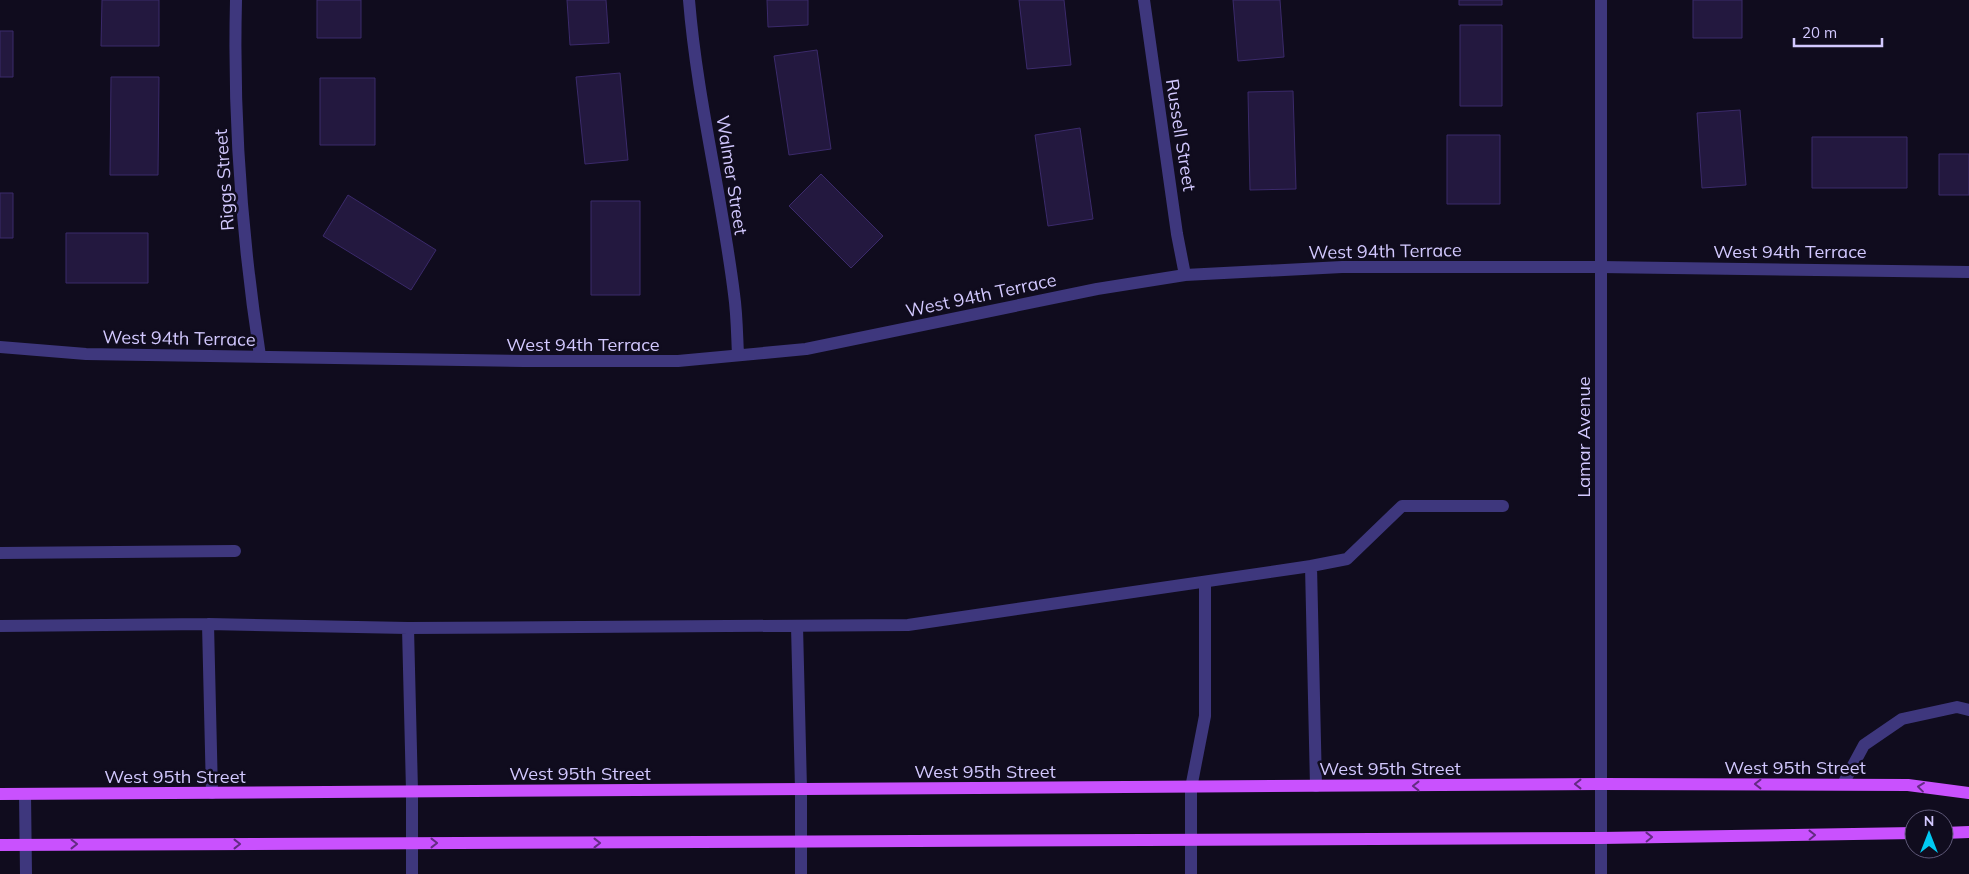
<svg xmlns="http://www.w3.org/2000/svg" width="1969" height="874" viewBox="0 0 1969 874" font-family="Mulish,sans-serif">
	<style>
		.building { fill: #23183f; stroke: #3b2a6b }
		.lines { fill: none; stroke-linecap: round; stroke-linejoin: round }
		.service { stroke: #3e377d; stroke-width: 12 }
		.minor { stroke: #3e377d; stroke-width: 12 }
		.tertiary { stroke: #3e377d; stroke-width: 12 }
		.primary { stroke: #c951fe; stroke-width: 12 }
		.oneway { stroke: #632b83 }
		.labels { text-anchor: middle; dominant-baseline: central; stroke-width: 5; stroke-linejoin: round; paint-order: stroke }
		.street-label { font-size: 18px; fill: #d3c9ff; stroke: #100c1e }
	</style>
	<rect width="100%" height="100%" fill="#100c1e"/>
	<!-- building -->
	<path class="building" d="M102 0H159V46H101Z
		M317 0H361V38H317Z
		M567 0H606L609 43 570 45Z
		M767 0H808V25L768 27Z
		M1019 0H1064L1071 65 1027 69Z
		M1233 0H1280L1284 57 1238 61Z
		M1459 0H1502V5H1459Z
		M1693 0H1742V38H1693Z
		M1460 25H1502V106H1460Z
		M0 31H13V77H0Z
		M817 50 831 149 789 155 774 56Z
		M620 73 628 160 585 164 576 77Z
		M111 77H159L158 175H110Z
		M320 78H375V145H320Z
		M1293 91 1296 189 1250 190 1248 92Z
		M1740 110 1746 185 1702 188 1697 113Z
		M1080 128 1093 219 1048 226 1035 135Z
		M1447 135H1500V204H1447Z
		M1812 137H1907V188H1812Z
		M1939 154H1969V195H1939Z
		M821 174 883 236 851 268 789 206Z
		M0 193H13V238H0Z
		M348 195 436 250 411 290 323 236Z
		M591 201H640V295H591Z
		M66 233H148V283H66Z"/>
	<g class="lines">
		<!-- service -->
		<path class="service" d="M0 553 235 551
			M208 624 212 793
			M0 626 208 624 408 628 908 625 1311 566
			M797 626 801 789
			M408 628 412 791
			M1843 784 1864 745 1902 719 1957 707 1969 710
			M1316 786 1311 566 1347 559 1402 506H1503
			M1191 788 1205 716V582"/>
		<!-- minor -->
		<path class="minor" d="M236 0C233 118 242 239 260 356
			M689 0C697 99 722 196 734 294 737 315 737 335 738 355
			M1144 0 1177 234 1185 275
			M0 347 86 354 524 361H678L806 349 1097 289 1185 275 1342 267H1600L1969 272
			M801 789V874
			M412 791V874
			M25 794 26 874
			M1191 874V788"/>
		<!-- tertiary -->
		<path class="tertiary" d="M1601 0V874"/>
		<!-- primary -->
		<path class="primary" d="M0 794 1600 784 1908 785 1969 793
			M1944 833 1969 832
			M0 845 1601 838 1914 833"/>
	</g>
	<!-- one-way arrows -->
	<defs><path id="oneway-chevron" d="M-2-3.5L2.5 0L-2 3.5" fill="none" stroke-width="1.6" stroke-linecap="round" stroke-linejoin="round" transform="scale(1.25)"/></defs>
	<g class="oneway">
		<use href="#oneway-chevron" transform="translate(1578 784) rotate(180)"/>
		<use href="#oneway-chevron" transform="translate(1758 784) rotate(-180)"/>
		<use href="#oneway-chevron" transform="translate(1416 786) rotate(180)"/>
		<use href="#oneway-chevron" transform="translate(1921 787) rotate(-173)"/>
		<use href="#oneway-chevron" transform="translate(1812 835) rotate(-1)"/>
		<use href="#oneway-chevron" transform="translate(1649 837) rotate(-1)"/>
		<use href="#oneway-chevron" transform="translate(434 843)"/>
		<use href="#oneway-chevron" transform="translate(597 843)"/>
		<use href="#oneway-chevron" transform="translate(74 844)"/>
		<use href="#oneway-chevron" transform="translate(237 844)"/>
	</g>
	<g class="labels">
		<!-- street labels -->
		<g class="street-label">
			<text transform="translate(1181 135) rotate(81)">Russell Street</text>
			<text transform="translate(732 175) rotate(81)">Walmer Street</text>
			<text transform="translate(224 180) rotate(-94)">Riggs Street</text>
			<text transform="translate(1385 251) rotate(-1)">West 94th Terrace</text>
			<text x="1790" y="251">West 94th Terrace</text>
			<text transform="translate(981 295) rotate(-12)">West 94th Terrace</text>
			<text transform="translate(179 338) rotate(1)">West 94th Terrace</text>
			<text x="583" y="344">West 94th Terrace</text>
			<text transform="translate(1583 437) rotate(-90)">Lamar Avenue</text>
			<text x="1795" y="767">West 95th Street</text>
			<text x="1390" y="768">West 95th Street</text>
			<text x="985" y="771">West 95th Street</text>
			<text x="580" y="773">West 95th Street</text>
			<text x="175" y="776">West 95th Street</text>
		</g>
	</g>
	<!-- north arrow -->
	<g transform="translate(1929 834)"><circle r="24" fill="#100c1e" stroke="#5e5878"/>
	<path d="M0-4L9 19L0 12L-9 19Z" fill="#01caf3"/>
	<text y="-8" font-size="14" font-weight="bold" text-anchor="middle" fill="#d3c9ff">N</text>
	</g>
	<!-- scale -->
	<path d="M1794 38v8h88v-8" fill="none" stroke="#d3c9ff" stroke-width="2.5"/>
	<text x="1802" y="38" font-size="15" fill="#d3c9ff" stroke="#100c1e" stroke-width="4" paint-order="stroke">20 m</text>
</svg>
